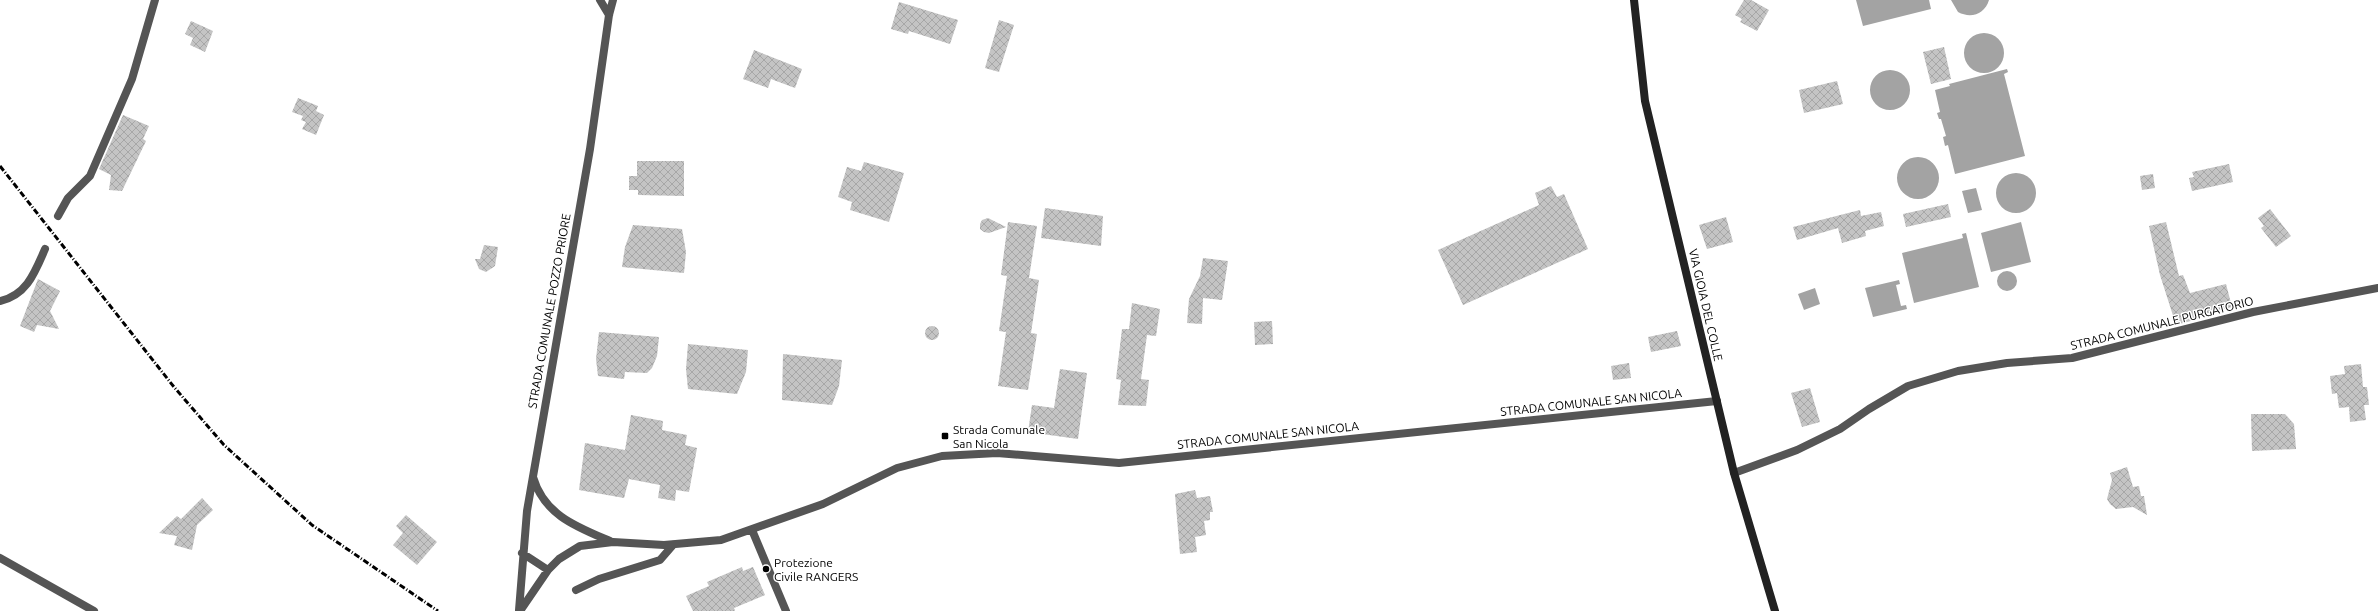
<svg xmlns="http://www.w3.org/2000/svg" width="2378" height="611" viewBox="0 0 2378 611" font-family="Ubuntu,sans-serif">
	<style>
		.water { fill: #a3a3a3 }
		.building { fill: url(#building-cross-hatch) }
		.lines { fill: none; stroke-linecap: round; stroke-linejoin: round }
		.lane { stroke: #555; stroke-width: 8 }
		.street { stroke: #555; stroke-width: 8 }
		.secondary { stroke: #222; stroke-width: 8 }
		.rail { stroke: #000; stroke-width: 3; stroke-dasharray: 6 2 1 2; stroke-linecap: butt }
		.poi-dot { fill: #000; stroke: #fff; stroke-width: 1.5 }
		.labels { text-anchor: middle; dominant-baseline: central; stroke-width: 3; stroke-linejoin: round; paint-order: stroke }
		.street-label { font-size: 12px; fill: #000; stroke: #fff }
		.poi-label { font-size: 12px; fill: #000; stroke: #fff; text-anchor: start }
	</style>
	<defs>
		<pattern id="building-cross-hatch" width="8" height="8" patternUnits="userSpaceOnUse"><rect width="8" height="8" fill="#c4c4c4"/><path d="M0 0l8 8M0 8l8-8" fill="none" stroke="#a7a7a7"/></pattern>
	</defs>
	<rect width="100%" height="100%" fill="#fff"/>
	<!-- water -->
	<path class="water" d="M1856 0H1929L1931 9 1863 26Z
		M1951 0H1989C1985 14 1971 19 1958 12Z
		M1964 53a20 20 0 1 1 40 0a20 20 0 1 1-40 0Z
		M2007 69 2008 72 2004 74 2025 156 1955 174 1948 145 1945 146 1943 137 1946 136 1941 119H1939L1937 113 1940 112 1935 90 1950 86 1949 84Z
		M1870 90a20 20 0 1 1 40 0a20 20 0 1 1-40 0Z
		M1897 178a21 21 0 1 1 42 0a21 21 0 1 1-42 0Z
		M1996 193a20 20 0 1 1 40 0a20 20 0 1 1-40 0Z
		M1976 188 1982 210 1968 213 1962 191Z
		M2021 222 2031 262 1991 272 1981 233Z
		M1966 233 1979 287 1914 303 1902 253 1963 238 1962 234Z
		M1997 281a10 10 0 1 1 20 0a10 10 0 1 1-20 0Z
		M1899 280 1900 284 1896 285 1901 306 1906 305 1907 309 1873 317 1865 288Z
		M1815 288 1820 304 1804 310 1798 294Z"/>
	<!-- building -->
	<path class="building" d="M1744 0H1751L1769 10 1757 31 1740 22 1742 19 1735 15Z
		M899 2 958 20 950 44 909 31 908 34 891 29Z
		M999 20 1014 25 999 72 985 68Z
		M191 21 213 31 205 52 190 45 193 38 185 34Z
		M1944 47 1951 79 1931 84 1923 52Z
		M754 50 802 69 795 88 771 79 768 88 743 79Z
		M1837 81 1843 104 1804 113 1799 90Z
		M298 98 318 106 316 111 324 115 316 135 302 129 306 122 301 120 303 116 292 112Z
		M123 115 149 126 143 139 146 141 122 191 109 190 111 175 99 169Z
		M637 161H684V196L638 195V190H629V176H637Z
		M864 162 904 173 889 222 850 210 852 202 838 197 847 167 861 171Z
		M2229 164 2233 182 2192 191 2189 178 2194 177 2192 172Z
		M2153 174 2155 188 2142 190 2140 176Z
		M1551 186 1557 197 1564 194 1588 249 1463 305 1438 250 1539 205 1535 193Z
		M1948 204 1951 217 1906 227 1903 214Z
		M1045 208 1103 216 1101 246 1041 238Z
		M2270 209 2291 236 2276 247 2261 228 2264 226 2258 218Z
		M1860 210 1861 216 1881 212 1884 226 1865 231 1866 236 1842 243 1838 228 1797 240 1793 227Z
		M1726 217 1733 242 1707 249 1699 225Z
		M988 218 1006 227 989 233 984 232 980 229V224L982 220Z
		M1008 222 1037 226 1029 278 1039 280 1031 333 1037 334 1028 390 998 386 1006 332 999 331 1007 276 1001 275Z
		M2166 222 2179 276 2183 275 2190 293 2226 284 2232 307 2197 316 2198 319 2176 325 2160 275 2149 226Z
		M633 225 682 229 686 252 684 273 622 267 625 247Z
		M484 245 498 247 495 266 486 272 479 269 475 259H480Z
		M1203 258 1228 261 1222 300 1203 298 1202 324 1187 323 1189 299 1200 276Z
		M38 279 60 291 50 311 59 329 37 325 34 332 20 326Z
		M1132 303 1160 309 1156 336 1147 335 1141 379 1149 380 1146 406 1118 405 1121 380 1116 379 1122 329H1129Z
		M1272 321 1273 344 1255 345 1254 322Z
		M925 333a7 7 0 1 1 14 0a7 7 0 1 1-14 0Z
		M1677 331 1681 346 1651 352 1648 337Z
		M599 332 659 337 657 356 652 368 647 373 625 372 624 379 598 376 596 359Z
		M688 344 748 350 746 372 737 394 688 389 686 369Z
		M783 354 842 360 839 386 832 405 782 400Z
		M1629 363 1631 378 1613 380 1611 366Z
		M2361 364 2363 387H2367L2369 405H2364L2366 420 2350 422 2349 407 2339 408 2337 393 2332 394 2330 376 2345 374 2344 366Z
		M1060 369 1087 373 1078 439 1028 432 1032 405 1054 408Z
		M1810 388 1820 422 1802 427 1791 393Z
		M2251 414H2285L2294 424 2296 449 2252 451Z
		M631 415 663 421 662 430 687 435 685 445 697 448 689 492 676 490 675 501 658 498 660 485 629 479 624 498 579 490 585 443 625 450Z
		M2127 467 2133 487 2139 486 2141 496H2144L2147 515 2133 507 2116 509 2110 504 2107 499 2112 480 2110 473Z
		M1195 490 1197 498 1210 496 1213 512H1210V520L1204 521 1206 535 1195 537 1197 552 1180 554 1175 494Z
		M202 498 213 510 197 525 192 550 174 545 177 536 159 533 177 516 181 519Z
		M406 515 437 542 417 565 393 545 403 533 396 526Z
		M742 567 743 571 753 567 765 595 734 608 735 611H693L686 596 709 586 707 582Z"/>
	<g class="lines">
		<!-- lane -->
		<path class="lane" d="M576 590 599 579 660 560 673 545"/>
		<!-- street -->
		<path class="street" d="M600 0 609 15
			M58 216 68 198 90 176 132 79 155 0
			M0 301C27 295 35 272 45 249
			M1734 473 1797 450 1840 429 1869 409 1908 386 1958 371 2007 363 2072 358 2253 312 2378 288
			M533 477C544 515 577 527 610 541
			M752 530 786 611
			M522 553 548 570
			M0 558 94 611
			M519 610 527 511 590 149 609 15 613 0
			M520 611 548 570 559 559 580 546 613 542 664 545 721 540 823 504 897 468 942 456 997 453 1119 463 1717 401"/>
		<!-- secondary -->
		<path class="secondary" d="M1634 0 1645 101 1734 473 1775 611"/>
		<!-- rail -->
		<path class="rail" d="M0 166 174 387 224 445 312 525 438 611"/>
	</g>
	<!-- markers -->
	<g class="poi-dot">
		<rect x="941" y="432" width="8" height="8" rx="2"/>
		<circle cx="766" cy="569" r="4"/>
	</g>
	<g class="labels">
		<!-- street labels -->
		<g class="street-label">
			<text transform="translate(1706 305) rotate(77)">VIA GIOIA DEL COLLE</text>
			<text transform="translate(549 311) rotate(-80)">STRADA COMUNALE POZZO PRIORE</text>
			<text transform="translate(2162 323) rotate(-14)">STRADA COMUNALE PURGATORIO</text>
			<text transform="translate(1591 402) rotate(-6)">STRADA COMUNALE SAN NICOLA</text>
			<text transform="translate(1268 435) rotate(-6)">STRADA COMUNALE SAN NICOLA</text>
		</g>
		<!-- poi labels -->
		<g class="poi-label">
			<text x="953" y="429">Strada Comunale<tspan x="953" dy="14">San Nicola</tspan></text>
			<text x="774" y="562">Protezione<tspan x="774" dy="14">Civile RANGERS</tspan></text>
		</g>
	</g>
</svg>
